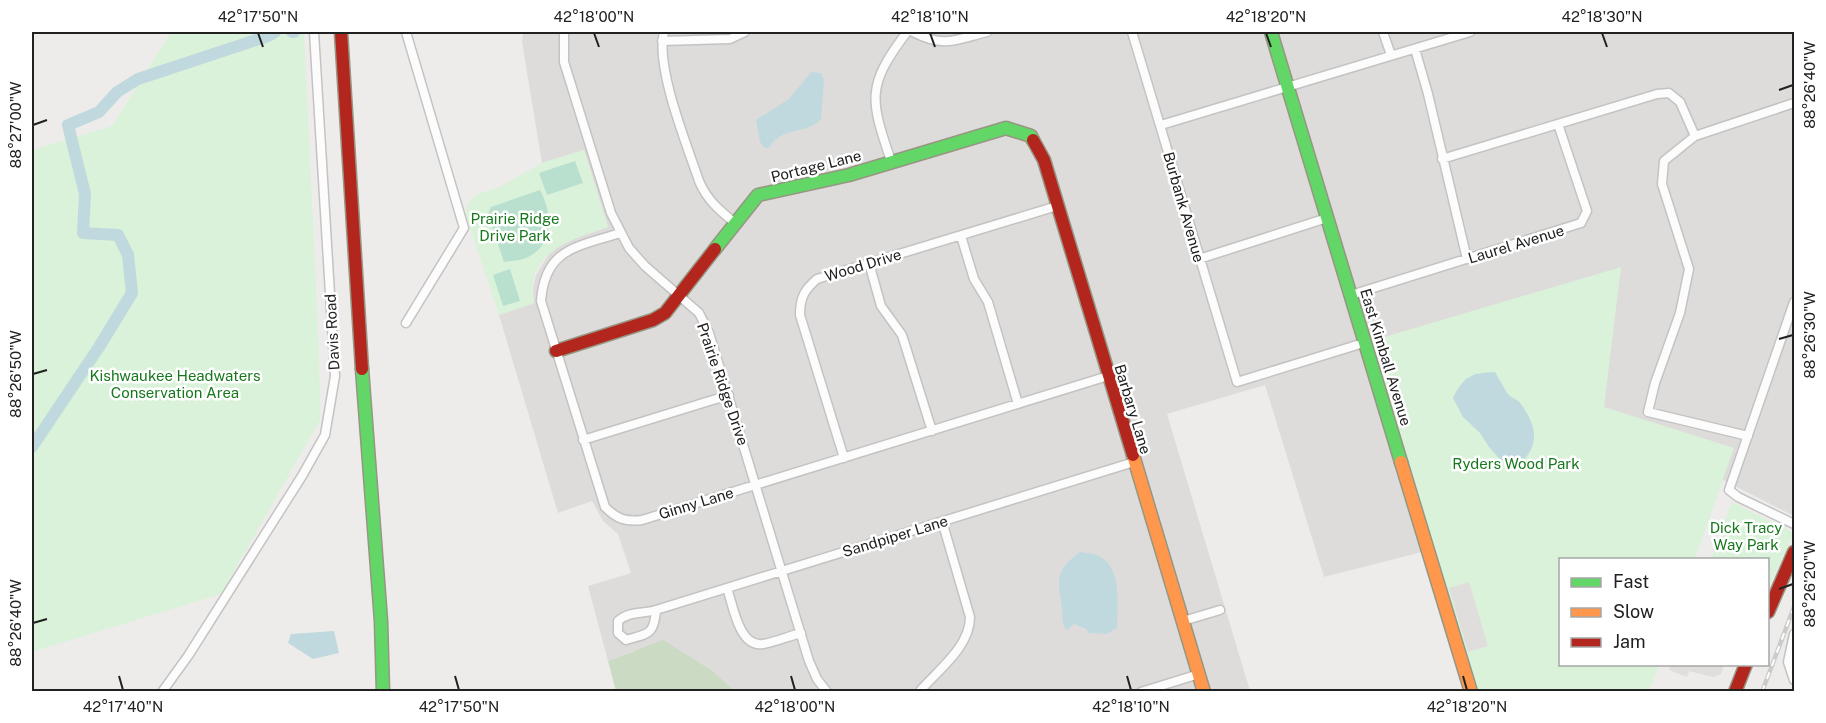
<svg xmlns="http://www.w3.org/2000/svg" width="1826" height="723" viewBox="0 0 1826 723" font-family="'Public Sans',sans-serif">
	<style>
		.residential { fill: #dedcdb }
		.forest { fill: #cbdac2 }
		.park { fill: #daf1da }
		.pitch { fill: #b9e0cf }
		.parking { fill: #dfdedd }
		.water { fill: #c0d9de }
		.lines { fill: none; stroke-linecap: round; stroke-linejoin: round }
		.river { stroke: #c0d9de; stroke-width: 12 }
		.street-casing { stroke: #c4c3c2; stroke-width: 11 }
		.fast-casing { stroke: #969683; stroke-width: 15 }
		.slow-casing { stroke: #969683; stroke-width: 15 }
		.jam-casing { stroke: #969683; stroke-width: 15 }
		.street { stroke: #fcfcfc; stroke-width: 8 }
		.fast { stroke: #63d668; stroke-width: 12 }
		.slow { stroke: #ff974d; stroke-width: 12 }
		.jam { stroke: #b3261e; stroke-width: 12 }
		.rail-casing { stroke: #cbcbcb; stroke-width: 4.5 }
		.rail { stroke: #fff; stroke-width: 2; stroke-dasharray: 7; stroke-linecap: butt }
		.ticks { fill: none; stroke: #212121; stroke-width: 2 }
		.labels { text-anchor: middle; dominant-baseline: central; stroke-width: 5; stroke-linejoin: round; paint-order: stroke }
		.street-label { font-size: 15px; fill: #212121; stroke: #fff }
		.park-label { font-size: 15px; fill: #16771c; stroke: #fff }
		.neatline { fill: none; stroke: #212121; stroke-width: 2 }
		.ticks-label { font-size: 15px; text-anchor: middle; fill: #212121 }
	</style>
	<rect width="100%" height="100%" fill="#eeecea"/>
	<!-- residential -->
	<path class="residential" d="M523 32H1794V516L1723 480 1360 346 1422 552 1324 577 1265 385 1167 414 1250 691 734 692 714 672 635 650 608 661 588 586 631 573 618 534 603 521 592 501 558 513 499 315 534 303 533 288 536 275 550 252 569 240 608 227 584 150 542 163 522 42Z"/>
	<!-- forest -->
	<path class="forest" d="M663 640 714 672 734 691H616L608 661Z"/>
	<!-- park -->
	<path class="park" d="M171 32H304L319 351 320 420 221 594 32 652V150L112 126Z
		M584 150 608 227C572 239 523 253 534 303L499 315 465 213 469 202 476 195 499 187 542 163Z
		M1621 267 1604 407 1734 448 1695 559 1560 560V664L1659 665 1649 691H1475L1371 341Z
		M1732 502 1794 533 1768 588V560L1711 559Z"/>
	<!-- pitch -->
	<path class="pitch" d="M575 161 583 183 547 195 539 173Z
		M540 190C553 214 555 248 523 259 517 261 510 261 504 262L488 214 491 207Z
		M510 269 520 301 503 306 493 275Z"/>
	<!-- parking -->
	<path class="parking" d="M1469 582 1488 646 1468 652 1449 588Z
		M1671 665V664L1724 665 1721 674 1713 677 1689 671 1687 677 1669 670Z"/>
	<!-- water -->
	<path class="water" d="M811 72 821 73 824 79 821 119C805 136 782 125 769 148H765L760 142 756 120 789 99Z
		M1495 372C1499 379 1503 386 1507 393 1511 398 1518 399 1521 404 1538 428 1540 446 1518 466L1505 465 1489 447 1480 433 1463 417 1453 398C1464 376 1471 373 1495 372Z
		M1080 552C1086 553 1094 553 1099 556 1123 568 1117 606 1117 628L1107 634 1089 633 1086 629 1074 624 1067 630C1061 624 1063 618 1062 609 1058 578 1054 572 1080 552Z
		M334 631 339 653 313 659 288 643 291 634Z"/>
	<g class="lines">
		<!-- river -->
		<path class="river" d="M292 32H294
			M32 447 99 347 132 293 128 255 118 235 83 233 85 194 68 125 99 112 117 92 138 79 268 36 275 32"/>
		<!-- street casing -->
		<g class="street-casing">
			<path id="street" d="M406 32 464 228 406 323
				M564 32V62L611 213 629 248 645 266 699 313 709 333 809 661 817 679 827 692
				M664 32C655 67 687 145 699 181 707 200 719 210 735 223
				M913 32C944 48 955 40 987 32
				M1132 32 1237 382 1357 345
				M1383 32 1391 55
				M662 41 730 39 745 32
				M1415 49 1428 94 1467 259
				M1161 125 1470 32
				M1442 159 1657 94 1669 93 1680 102 1695 136
				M891 161C870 99 866 86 907 32
				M620 233C577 247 545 248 541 301L605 507C617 519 625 522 642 520L1108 376
				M961 236 974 279 988 302 1018 404
				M1199 259 1327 218
				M869 263 881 306 902 335 932 431
				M1351 295 1581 223 1587 211 1558 124
				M1794 302 1729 490 1738 497 1794 524
				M1748 436 1648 412 1655 383 1680 313 1689 269 1662 184 1664 161 1695 136 1794 103
				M583 440 729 395
				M844 458 800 315C800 298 804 290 817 279L1057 206
				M727 588C733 605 739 648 763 644 776 642 789 636 801 633
				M656 610C654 635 649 633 626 640L618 633V621C629 611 643 614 656 610L1134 462
				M1183 621 1220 610
				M1794 634 1788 662 1794 680
				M162 692 188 656 302 476 325 435 335 376 314 32
				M919 692C938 670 970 647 970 617L942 521
				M1141 692 1199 674"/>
		</g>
		<!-- fast casing -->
		<g class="fast-casing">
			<path id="fast" d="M1271 32 1401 462
				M715 249 758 195 849 175 1006 128 1031 136 1033 140
				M362 369 381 621 383 692"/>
		</g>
		<!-- slow casing -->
		<g class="slow-casing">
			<path id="slow" d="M1133 455 1204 692
				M1401 462 1471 692"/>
		</g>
		<!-- jam casing -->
		<g class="jam-casing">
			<path id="jam" d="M341 32 362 369
				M1033 140 1044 160 1133 455
				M556 351 653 320 665 313 715 249
				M1768 612 1794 552
				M1735 692 1746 664"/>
		</g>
		<!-- street -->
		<use href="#street" class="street"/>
		<!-- fast -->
		<use href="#fast" class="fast"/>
		<!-- slow -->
		<use href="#slow" class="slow"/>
		<!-- jam -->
		<use href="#jam" class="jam"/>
		<!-- rail casing -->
		<g class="rail-casing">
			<path id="rail" d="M1762 692 1794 607"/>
		</g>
		<!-- rail -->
		<use href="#rail" class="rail"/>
	</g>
	<!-- ticks -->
	<path class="ticks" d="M258 33 263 47M594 33 599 47M930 33 935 47M1266 33 1271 47M1602 33 1607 47M1779 90 1793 85M33 125 47 120M1779 339 1793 335M33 374 47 370M1779 589 1793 584M33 623 47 619M119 676 123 690M455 676 459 690M791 676 795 690M1127 676 1131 690M1463 676 1467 690"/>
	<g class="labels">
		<!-- street labels -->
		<g class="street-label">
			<text transform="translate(816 166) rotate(-14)">Portage Lane</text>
			<text transform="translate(1184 207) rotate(74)">Burbank Avenue</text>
			<text transform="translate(1516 244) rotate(-17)">Laurel Avenue</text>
			<text transform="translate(863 265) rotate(-17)">Wood Drive</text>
			<text transform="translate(332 332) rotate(-93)">Davis Road</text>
			<text transform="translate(1386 357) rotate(73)">East Kimball Avenue</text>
			<text transform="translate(723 384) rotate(71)">Prairie Ridge Drive</text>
			<text transform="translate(1133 409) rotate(73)">Barbary Lane</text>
			<text transform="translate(696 503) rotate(-17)">Ginny Lane</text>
			<text transform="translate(895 536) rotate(-17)">Sandpiper Lane</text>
		</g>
		<!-- park labels -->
		<g class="park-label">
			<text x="515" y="218">Prairie Ridge<tspan x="515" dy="17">Drive Park</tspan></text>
			<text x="175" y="375">Kishwaukee Headwaters<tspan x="175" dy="17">Conservation Area</tspan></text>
			<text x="1516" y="463">Ryders Wood Park</text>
			<text x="1746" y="527">Dick Tracy<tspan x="1746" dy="17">Way Park</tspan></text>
		</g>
	</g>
	<!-- border -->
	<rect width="1826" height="723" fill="none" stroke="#ffffff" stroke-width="66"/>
	<!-- legend -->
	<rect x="1559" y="558" width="210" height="108" fill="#ffffff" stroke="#a6a6a6" stroke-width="1.5"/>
	<rect x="1571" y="578" width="30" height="9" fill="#63d668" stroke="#a6a6a6" stroke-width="1.5"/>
	<text x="1613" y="588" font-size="18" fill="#212121">Fast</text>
	<rect x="1571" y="608" width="30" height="9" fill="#ff974d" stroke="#a6a6a6" stroke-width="1.5"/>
	<text x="1613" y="618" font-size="18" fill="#212121">Slow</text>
	<rect x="1571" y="638" width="30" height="9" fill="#b3261e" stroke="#a6a6a6" stroke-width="1.5"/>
	<text x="1613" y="648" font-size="18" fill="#212121">Jam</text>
	<rect x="33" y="33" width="1760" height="657" class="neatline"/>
	<g class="ticks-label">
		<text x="258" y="22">42°17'50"N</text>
		<text x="594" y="22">42°18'00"N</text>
		<text x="930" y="22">42°18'10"N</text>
		<text x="1266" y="22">42°18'20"N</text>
		<text x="1602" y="22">42°18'30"N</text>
		<text transform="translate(1810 85) rotate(-90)" y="5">88°26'40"W</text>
		<text transform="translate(16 125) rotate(-90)" y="5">88°27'00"W</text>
		<text transform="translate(1810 335) rotate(-90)" y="5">88°26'30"W</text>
		<text transform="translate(16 374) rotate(-90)" y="5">88°26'50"W</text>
		<text transform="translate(1810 584) rotate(-90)" y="5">88°26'20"W</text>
		<text transform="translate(16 623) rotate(-90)" y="5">88°26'40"W</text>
		<text x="123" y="712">42°17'40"N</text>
		<text x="459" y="712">42°17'50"N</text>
		<text x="795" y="712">42°18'00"N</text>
		<text x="1131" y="712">42°18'10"N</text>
		<text x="1467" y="712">42°18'20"N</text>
	</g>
</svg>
